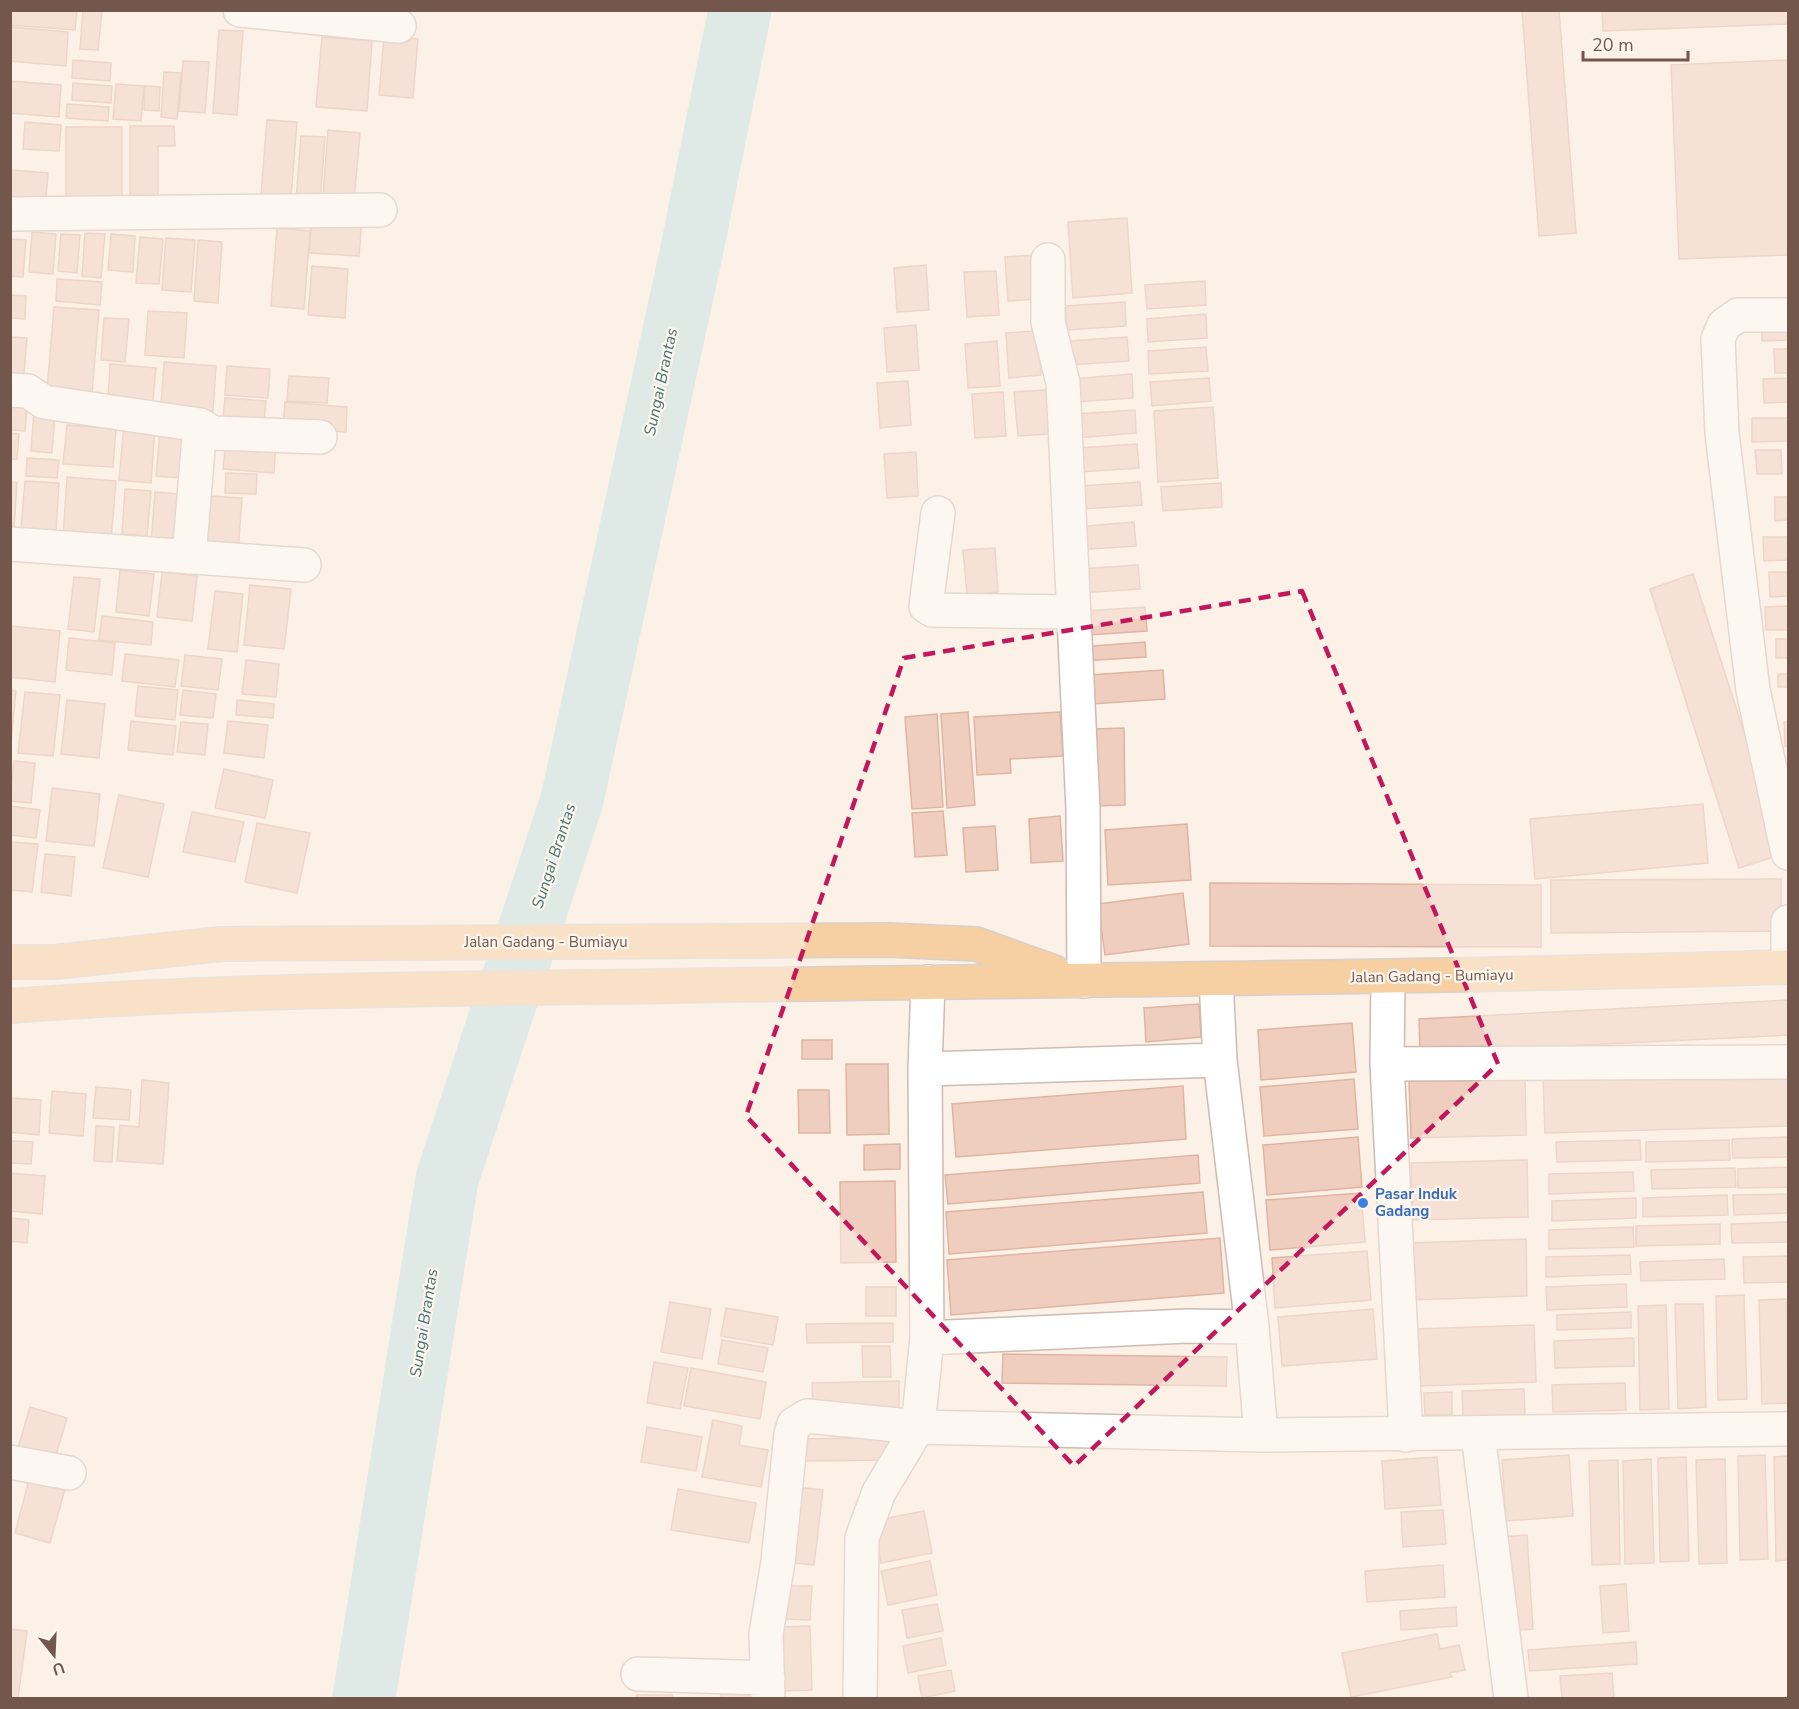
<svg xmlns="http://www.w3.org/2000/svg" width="1799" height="1709" viewBox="0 0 1799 1709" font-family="'Nunito Sans',sans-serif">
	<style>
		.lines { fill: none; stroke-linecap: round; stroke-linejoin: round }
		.river { stroke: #bce2e4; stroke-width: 63 }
		.building { fill: #efcec0; stroke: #e1b4a1; stroke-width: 1.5 }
		.minor-casing { stroke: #cebbb1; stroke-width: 36 }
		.major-casing { stroke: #d8d0cd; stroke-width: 36 }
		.minor { stroke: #fff; stroke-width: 33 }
		.major { stroke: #f6cfa3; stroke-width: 33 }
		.marked { fill: none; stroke: #c2185b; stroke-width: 4.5; stroke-dasharray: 12 8; stroke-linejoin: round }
		.shop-dot { fill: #3f7fe0; stroke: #fef6ed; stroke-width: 2 }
		.labels { text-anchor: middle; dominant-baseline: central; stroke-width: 4.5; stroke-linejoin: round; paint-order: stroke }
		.street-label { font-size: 15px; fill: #73574d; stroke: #fef6ed }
		.shop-label { font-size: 15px; font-weight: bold; fill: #366cbe; stroke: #fef6ed; text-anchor: start }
		.water-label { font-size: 16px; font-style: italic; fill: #417478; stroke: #fef6ed }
	</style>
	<rect width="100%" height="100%" fill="#fbf1e7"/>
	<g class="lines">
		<!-- river -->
		<path class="river" d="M364 1698 447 1179 572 800 692 249 740 10"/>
	</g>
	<!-- building -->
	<path class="building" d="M10 10H77L75 30 10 25Z
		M83 10H102L98 50 80 49Z
		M1522 10H1559L1576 233 1539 236Z
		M1602 10H1788V24L1603 31Z
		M10 27 68 32 66 66 10 61Z
		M219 30 243 31 237 115 213 113Z
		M322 37 372 41 367 111 316 107Z
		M384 37 418 39 413 98 379 95Z
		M73 60 111 63 110 81 72 78Z
		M1788 60V255L1679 259 1671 65Z
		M183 61 209 62 205 113 179 111Z
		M164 72 181 73 177 119 161 117Z
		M10 81 61 85 59 117 10 113Z
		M73 83 112 86 111 103 72 100Z
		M116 84 144 86 141 121 113 119Z
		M145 86 160 87 159 111 144 110Z
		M67 104 109 107 108 121 66 118Z
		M267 120 297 122 291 197 261 195Z
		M25 122 61 125 59 151 23 149Z
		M130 126H174L175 146H158V204H130Z
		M66 127H122V197H66Z
		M328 130 360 133 354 200 323 197Z
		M301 136 325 137 320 203 296 201Z
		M10 170 48 173 46 199 10 196Z
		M312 214 362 217 359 256 309 253Z
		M1127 218 1132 293 1073 298 1068 222Z
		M277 228 310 231 304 309 271 306Z
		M32 232 56 234 53 274 29 272Z
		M85 233 105 234 101 278 82 276Z
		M61 234 80 235 77 273 58 271Z
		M111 234 135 236 133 272 108 270Z
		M140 237 163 239 159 284 136 283Z
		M166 238 195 240 191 292 162 290Z
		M10 239 26 240 23 277 10 276Z
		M198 240 222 242 218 303 194 301Z
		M1037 255 1040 299 1008 301 1005 257Z
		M926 265 929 310 897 312 894 268Z
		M312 266 348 269 345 318 308 315Z
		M996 271 999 315 967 317 964 272Z
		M57 279 102 282 100 305 56 301Z
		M1205 281 1206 305 1147 309 1145 285Z
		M10 295 26 296 25 319 10 318Z
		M1125 302 1126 326 1067 330 1065 306Z
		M54 307 99 310 92 393 47 390Z
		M148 311 187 313 184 358 145 355Z
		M1206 314 1207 338 1148 342 1147 319Z
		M1787 316 1788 340 1762 341 1761 317Z
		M104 318 129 319 125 362 101 360Z
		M916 325 919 370 887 372 884 328Z
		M1037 331 1041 375 1009 378 1006 333Z
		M10 337 27 338 23 385H10Z
		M1127 337 1129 361 1070 365 1068 341Z
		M997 341 1000 386 968 388 965 344Z
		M1206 347 1208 371 1149 374 1148 351Z
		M1774 349H1788V373H1775Z
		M164 362 216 366 213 411 161 407Z
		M110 364 156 368 153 401 108 398Z
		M227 366 270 369 268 398 225 395Z
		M1132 374 1133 398 1074 402 1072 379Z
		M289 376 329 378 327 403 287 401Z
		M1209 378 1211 401 1152 406 1150 382Z
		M1788 378V402L1764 403 1763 379Z
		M908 381 911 425 880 428 877 383Z
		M1046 390 1049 434 1018 436 1014 392Z
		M1003 392 1006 436 975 438 972 394Z
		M225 398 266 401 263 430 222 428Z
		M285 402 347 407 346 432 283 428Z
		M10 407 27 408 25 431 10 430Z
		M1213 407 1218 478 1158 482 1154 411Z
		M34 410 55 412 52 453 31 451Z
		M1135 410 1136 433 1077 438 1075 414Z
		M1752 418H1788V441L1752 442Z
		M124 424 155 427 151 483 119 480Z
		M67 425 116 429 113 467 63 464Z
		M160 432 187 434 183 478 156 476Z
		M10 433 19 434 17 459H10Z
		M226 440 276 443 274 473 223 469Z
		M1137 444 1139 468 1080 472 1078 448Z
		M1755 450H1781L1782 474H1757Z
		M916 452 918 496 887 498 884 454Z
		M27 458 59 460 57 478 26 476Z
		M226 473 257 474 256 494 225 493Z
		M67 477 116 481 111 540 63 537Z
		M25 481 59 483 56 530 21 528Z
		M10 482 17 483 14 529H10Z
		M1140 482 1142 505 1082 509 1081 486Z
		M1221 483 1222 507 1163 511 1161 487Z
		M125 489 151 491 147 536 122 534Z
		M155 492 178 494 174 545 151 543Z
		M209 496 242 498 238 552 205 550Z
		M1775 497H1788V520L1775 521Z
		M1134 522 1136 546 1076 550 1075 527Z
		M1763 537H1788V560L1764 561Z
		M995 548 998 592 967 595 963 550Z
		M1138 565 1140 589 1080 593 1079 569Z
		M120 570 154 574 149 616 116 612Z
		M162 572 197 576 192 621 157 617Z
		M1769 572H1788V596L1770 597Z
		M1693 574 1783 854 1739 868 1650 589Z
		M74 577 100 579 94 632 68 629Z
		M250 585 291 589 284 649 244 645Z
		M215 591 243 594 237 652 208 649Z
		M1788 606V630H1766L1765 607Z
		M1145 607 1147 631 1088 635 1086 611Z
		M102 616 153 622 151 645 99 640Z
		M10 626 60 631 55 682 10 677Z
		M69 638 115 643 112 675 66 670Z
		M1776 639H1788V658H1776Z
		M1145 642 1146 657 1082 661 1081 647Z
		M125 654 179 660 175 687 122 681Z
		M185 655 222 659 218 690 181 686Z
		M246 660 279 664 276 697 242 694Z
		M1163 670 1165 699 1091 704 1089 675Z
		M1778 674H1788V687H1778Z
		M138 686 178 690 175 720 135 716Z
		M10 690 16 691 11 743H10Z
		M183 690 216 694 213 718 180 715Z
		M25 692 60 695 53 756 18 753Z
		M67 700 105 704 99 758 61 754Z
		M237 700 274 704 273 718 236 715Z
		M968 712 975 805 947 808 941 714Z
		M1060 712 1063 756 1010 759 1011 773 977 775 974 717Z
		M937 714 943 807 912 809 905 717Z
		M131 721 176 726 173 755 128 750Z
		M228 721 268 725 264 758 224 753Z
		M181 722 208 724 205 755 177 752Z
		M1784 722H1788V746H1785Z
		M1124 728 1125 805 1095 806 1093 729Z
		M14 761 35 763 31 803 10 801Z
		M224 769 273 780 265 818 215 808Z
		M52 788 100 794 94 846 46 841Z
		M119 795 164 804 148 877 103 868Z
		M1703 804 1708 863 1535 879 1530 819Z
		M10 806 40 810 36 838 10 835Z
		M943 811 947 855 915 857 912 813Z
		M192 812 244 822 235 862 183 852Z
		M1060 816 1063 861 1031 863 1029 819Z
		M257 823 310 833 297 893 245 882Z
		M1187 824 1191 880 1108 885 1105 830Z
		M995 826 998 870 966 872 963 828Z
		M10 842 38 844 32 892 10 890Z
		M45 854 75 857 71 896 41 892Z
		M1781 879V931L1551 933V880Z
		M1210 883 1541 885V947L1210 946Z
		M1183 893 1189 944 1105 955 1098 904Z
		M1788 1000V1035L1420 1053 1419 1019Z
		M1199 1004 1201 1037 1146 1042 1144 1008Z
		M1352 1023 1356 1072 1261 1080 1258 1030Z
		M802 1040H832V1059H802Z
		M846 1064H888L889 1134 847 1135Z
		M1788 1070V1126L1545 1133 1543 1077Z
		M1525 1078 1526 1135 1411 1138 1409 1081Z
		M1354 1079 1358 1129 1264 1136 1260 1087Z
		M142 1080 169 1083 163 1164 117 1161 120 1125 139 1127Z
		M1183 1086 1186 1139 956 1157 952 1104Z
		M96 1087 131 1090 129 1120 93 1118Z
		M798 1090H829L830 1133H799Z
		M52 1091 86 1094 83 1136 49 1133Z
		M10 1098 41 1100 39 1135 10 1132Z
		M96 1126 114 1127 112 1162 94 1161Z
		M1358 1137 1362 1187 1267 1195 1263 1145Z
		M1788 1137V1157L1733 1158 1732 1139Z
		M1640 1140 1641 1160 1557 1162 1556 1142Z
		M1729 1140 1730 1160 1646 1162V1142Z
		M10 1141 33 1142 31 1164 10 1163Z
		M900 1144V1169L864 1170V1145Z
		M1198 1155 1200 1183 948 1204 945 1175Z
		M1527 1160 1528 1217 1413 1220 1411 1163Z
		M1788 1167V1187L1738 1188V1169Z
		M1735 1168 1736 1187 1652 1189 1651 1170Z
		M1633 1172 1634 1191 1549 1194V1174Z
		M10 1173 45 1176 42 1214 10 1211Z
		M895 1181 896 1262 841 1263 840 1182Z
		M1203 1192 1207 1233 949 1254 946 1212Z
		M1361 1193 1365 1242 1270 1250 1266 1200Z
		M1788 1194V1213L1734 1215 1733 1195Z
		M1727 1195 1728 1215 1643 1217V1198Z
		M1636 1198V1218L1552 1221V1201Z
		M10 1218 29 1220 27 1243 10 1241Z
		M1788 1222V1242L1732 1243 1731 1224Z
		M1720 1224V1244L1636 1246V1226Z
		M1633 1227 1634 1247 1549 1249V1230Z
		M1220 1238 1224 1293 951 1315 947 1260Z
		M1526 1239 1527 1296 1411 1300 1410 1243Z
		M1367 1251 1371 1300 1275 1308 1272 1258Z
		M1630 1255 1631 1274 1546 1277V1257Z
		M1788 1256V1282L1744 1283 1743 1257Z
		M1724 1259 1725 1279 1641 1281 1640 1262Z
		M1626 1284 1627 1307 1547 1310 1546 1287Z
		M866 1287H896V1316H866Z
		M1744 1295 1747 1399 1718 1400 1716 1296Z
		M1787 1299 1788 1403 1762 1404 1759 1300Z
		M670 1302 711 1309 702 1359 661 1352Z
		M1675 1304H1703L1706 1407 1678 1409Z
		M1666 1305 1669 1409 1640 1410 1638 1306Z
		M726 1308 778 1317 773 1345 721 1336Z
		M1373 1309 1377 1359 1282 1366 1278 1317Z
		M1631 1312V1328L1557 1330V1315Z
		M893 1323V1342L807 1343 806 1324Z
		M1534 1325 1536 1382 1420 1386 1418 1329Z
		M1634 1338V1366L1555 1368 1554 1341Z
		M722 1340 768 1348 763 1372 718 1364Z
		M862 1346H890L891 1377H863Z
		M1003 1354 1227 1357 1226 1386 1002 1383Z
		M654 1362 688 1368 680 1409 647 1403Z
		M691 1368 766 1382 760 1419 684 1406Z
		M899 1381V1408L813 1409 812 1383Z
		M1625 1383 1626 1410 1553 1412 1552 1385Z
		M1524 1389 1525 1415 1463 1416 1462 1391Z
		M1452 1392V1415H1425L1424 1393Z
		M30 1407 67 1418 55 1458 18 1448Z
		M713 1420 742 1426 739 1445 768 1450 761 1487 702 1477Z
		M647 1427 702 1437 696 1471 641 1462Z
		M893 1437V1460L805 1461V1439Z
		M1569 1455 1573 1516 1506 1521 1502 1460Z
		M1765 1455 1768 1559 1740 1560 1738 1456Z
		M1788 1456V1560L1776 1561 1774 1457Z
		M1437 1457 1441 1505 1385 1509 1382 1461Z
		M1686 1457 1689 1561 1660 1562 1658 1458Z
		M1651 1459 1654 1563 1625 1564 1623 1461Z
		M1725 1459 1727 1563 1699 1564 1696 1460Z
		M1618 1460 1620 1564 1592 1565 1589 1461Z
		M29 1480 65 1489 50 1543 15 1533Z
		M795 1487 823 1490 814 1565 785 1562Z
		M678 1489 756 1503 749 1543 671 1530Z
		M1443 1510 1446 1544 1403 1547 1401 1512Z
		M924 1511 932 1553 881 1563 873 1521Z
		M1527 1535 1533 1629 1510 1631 1503 1537Z
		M930 1561 937 1595 888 1605 881 1571Z
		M1443 1565 1445 1597 1367 1602 1365 1571Z
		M1626 1584 1629 1631 1603 1633 1600 1586Z
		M786 1586H812L810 1620 786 1619Z
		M937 1604 943 1631 907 1638 902 1610Z
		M1456 1607 1457 1626 1401 1630 1400 1611Z
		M810 1626 812 1690 781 1691 778 1627Z
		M10 1629 27 1631 18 1698H10Z
		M1437 1634 1440 1649 1459 1645 1465 1670 1450 1673 1452 1677 1351 1697 1342 1653Z
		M941 1638 946 1665 908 1673 903 1646Z
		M1636 1642 1637 1664 1530 1671 1528 1650Z
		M951 1670 955 1691 922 1698 918 1676Z
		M1612 1673 1614 1698H1562L1560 1676Z
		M751 1692V1698H721V1693Z
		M637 1695H672V1698H636Z"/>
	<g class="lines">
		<!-- minor casing -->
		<g class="minor-casing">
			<path id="minor" d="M240 10 399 26
				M10 214 380 210
				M1048 260V322L1063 383 1083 809 1084 981
				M1788 315H1738L1724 325 1718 339 1722 433 1753 690 1788 853
				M10 390 28 391 44 402 200 425 213 433 320 437
				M938 513 926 606 932 610 1073 612
				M10 544 304 565
				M189 557 200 425
				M1788 922V959
				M1388 978 1387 1064 1406 1435
				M1387 1064 1788 1062
				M925 1069 1220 1060
				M1252 1327 1261 1435
				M927 1338 1187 1326 1252 1327 1220 1060 1216 979
				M1478 1434 1511 1698
				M10 1462 69 1473
				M638 1674 768 1678
				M768 1698 766 1634 778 1562 791 1434 794 1424 807 1416 918 1427 1261 1435 1788 1429
				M860 1698 862 1538 879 1492 918 1427 927 1338 925 1069 928 982"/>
		</g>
		<!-- major casing -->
		<g class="major-casing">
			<path id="major" d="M10 962H55L221 944 889 940 976 944 1054 972
				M10 1006C230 989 451 989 671 986 1044 980 1416 978 1788 967"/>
		</g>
		<!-- minor -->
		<use href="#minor" class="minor"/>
		<!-- major -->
		<use href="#major" class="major"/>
	</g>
	<!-- marked area -->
	<path d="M0 0H1799V1709H0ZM1302 591 1498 1064 1074 1466 746 1116 904 658Z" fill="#fbf1e7" fill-opacity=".55" fill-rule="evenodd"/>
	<path class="marked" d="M1302 591 1498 1064 1074 1466 746 1116 904 658Z"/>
	<!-- markers -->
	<circle class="shop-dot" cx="1363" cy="1203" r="6"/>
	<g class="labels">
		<!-- street labels -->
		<g class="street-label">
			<text x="546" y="942">Jalan Gadang - Bumiayu</text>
			<text transform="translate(1432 976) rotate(-1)">Jalan Gadang - Bumiayu</text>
		</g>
		<!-- shop labels -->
		<g class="shop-label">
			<text x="1375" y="1194">Pasar Induk<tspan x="1375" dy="17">Gadang</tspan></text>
		</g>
		<!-- water labels -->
		<g class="water-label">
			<text transform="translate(661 382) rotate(-78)">Sungai Brantas</text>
			<text transform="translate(554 856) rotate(-72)">Sungai Brantas</text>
			<text transform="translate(424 1323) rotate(-81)">Sungai Brantas</text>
		</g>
	</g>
	<!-- border -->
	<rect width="1799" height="1709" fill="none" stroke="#73574d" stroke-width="24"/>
	<!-- north arrow -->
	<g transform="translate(54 1655) rotate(162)" stroke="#fef6ed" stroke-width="4.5" paint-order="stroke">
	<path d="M0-4.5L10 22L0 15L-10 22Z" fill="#73574d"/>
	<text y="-9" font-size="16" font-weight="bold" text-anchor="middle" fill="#73574d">U</text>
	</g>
	<!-- scale -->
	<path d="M1583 51v9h105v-9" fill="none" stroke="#73574d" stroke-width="3"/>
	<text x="1592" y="51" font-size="18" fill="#73574d" stroke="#fef6ed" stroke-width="4.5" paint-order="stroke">20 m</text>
</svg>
